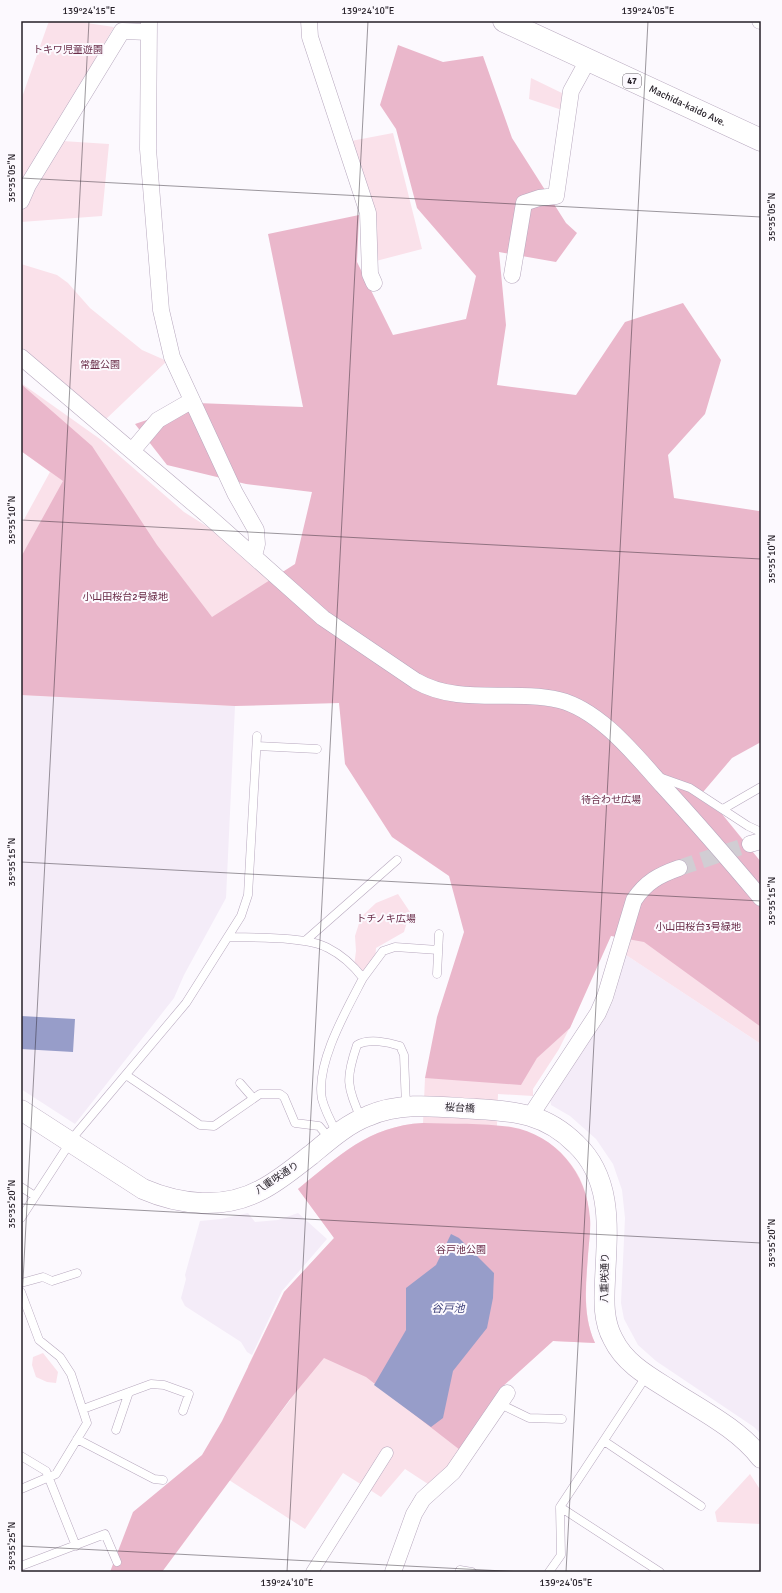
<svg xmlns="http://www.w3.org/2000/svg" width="782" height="1593" viewBox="0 0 782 1593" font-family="Signika,'Noto Sans JP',sans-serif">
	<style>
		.built { fill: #f4ecf8 }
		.green { fill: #fae1ea }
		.forest { fill: #eab7cb }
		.water { fill: #979dc9 }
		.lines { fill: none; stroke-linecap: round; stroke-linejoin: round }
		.minor-tunnel { stroke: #d1cdd3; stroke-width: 16; stroke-dasharray: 16 8; stroke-linecap: butt }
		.service-casing { stroke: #b7a8be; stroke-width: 9 }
		.pedestrian-casing { stroke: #b7a8be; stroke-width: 13 }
		.minor-casing { stroke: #b7a8be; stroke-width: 17 }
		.tertiary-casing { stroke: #b7a8be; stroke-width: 21 }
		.primary-casing { stroke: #b7a8be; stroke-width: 23 }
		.service { stroke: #fff; stroke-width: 8 }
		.pedestrian { stroke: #fff; stroke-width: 12 }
		.minor { stroke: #fff; stroke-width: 16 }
		.tertiary { stroke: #fff; stroke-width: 20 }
		.primary { stroke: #fff; stroke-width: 22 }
		.ticks { fill: none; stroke: #251f27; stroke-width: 1; stroke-opacity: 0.45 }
		.labels { text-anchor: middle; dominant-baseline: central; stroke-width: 4; stroke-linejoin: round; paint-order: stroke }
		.shield { fill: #fcf9fe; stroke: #666068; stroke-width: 1 }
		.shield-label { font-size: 9px; font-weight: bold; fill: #251f27 }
		.park-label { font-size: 10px; fill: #682b47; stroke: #fcf9fe }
		.street-label { font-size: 10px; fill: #251f27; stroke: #fcf9fe }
		.water-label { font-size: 11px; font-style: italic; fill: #3d417a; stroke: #fcf9fe }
		.neatline { fill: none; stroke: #251f27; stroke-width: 1.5 }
		.ticks-label { font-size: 10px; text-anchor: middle; fill: #251f27 }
	</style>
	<rect width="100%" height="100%" fill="#fcf9fe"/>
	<!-- built -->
	<path class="built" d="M21 695 235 706 226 898 184 975 174 998 75 1124 21 1089Z
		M626 955 761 1044V1434L754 1427 656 1361 638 1345 624 1319 621 1303 625 1218 622 1190 613 1164 596 1139 570 1116 551 1105 550 1097 605 1018 613 1001Z
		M248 1213 255 1222 278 1220 298 1213 327 1239 282 1291 252 1355 247 1352 241 1342 185 1306 181 1298 186 1279 185 1275 200 1221 221 1219Z"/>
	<!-- green -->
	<path class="green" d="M49 21H73L114 27 21 187V100Z
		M531 78 564 94 562 110 529 99Z
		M393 133 422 249 376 261 351 141Z
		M62 141 109 144 102 216 21 222C21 199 50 161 62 141Z
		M21 264 57 275 68 283 90 308 142 350 167 361 105 420 21 349Z
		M21 383 100 439 184 512 254 556 323 618 235 706 21 695V525L50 472 21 451Z
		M398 894 410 912 404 932 376 948 375 963 363 978 354 966 356 951 355 936 361 917 376 903Z
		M761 898V1044L626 955 629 911Z
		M573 1021 559 1049 533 1089V1096L498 1094 497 1126C528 1131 550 1137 570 1163 612 1215 569 1286 595 1343L553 1341 501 1388 446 1470 428 1484 405 1469 381 1497 343 1473 305 1529 229 1480 291 1399 248 1366 284 1292 334 1238 298 1189C339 1156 368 1126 423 1123L425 1078 456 1032Z
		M43 1353 58 1372 56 1383 47 1382 36 1377 32 1365 33 1357Z
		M750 1474 761 1491V1524L717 1522 715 1512Z"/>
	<!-- forest -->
	<path class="forest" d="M398 45 443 62 483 56 512 138 566 223 577 233 556 262 499 252 506 325 497 385 576 395 625 322 683 303 721 360 705 414 668 455 674 498 759 511 761 509V742L732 758 698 798 722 814 761 862V1027L644 942 611 936 570 1028 537 1058 521 1085 425 1078 437 1017 464 932 449 876 392 837 345 764 339 703 235 706 21 695V557L63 481 21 451V384L92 446 157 545 212 617 295 564 312 492 246 484 167 465 135 424 197 403 303 407 268 234 359 215 357 262 393 335 466 319 476 276 417 208 396 129 380 105Z
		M423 1123C452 1124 483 1123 511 1127 556 1135 587 1173 590 1218 591 1229 589 1242 588 1254 586 1285 582 1314 595 1343L553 1341 501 1388 460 1450 366 1377 324 1358 291 1398 162 1572H110L133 1512 202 1455 222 1421 284 1292 334 1238 298 1189C339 1156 368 1126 423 1123Z"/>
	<!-- water -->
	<path class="water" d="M21 1016 75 1019 73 1052 21 1049Z
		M451 1234 459 1238 494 1273 493 1298 487 1328 453 1371 443 1418 431 1427 374 1385 406 1330V1288L436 1265Z"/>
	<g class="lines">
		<!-- minor-tunnel -->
		<path class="minor-tunnel" d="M679 868 750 844"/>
		<!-- service casing -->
		<g class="service-casing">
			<path id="service" d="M257 746 317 749
				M659 777 690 788 748 826 761 832
				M723 809 761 787
				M228 937C253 938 307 936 328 948 342 955 353 965 363 978 347 1009 315 1064 322 1099 325 1111 331 1122 337 1133
				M305 941 397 860
				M437 974 439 934
				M363 978 383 951 395 947 438 950
				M126 1075 200 1125 214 1126 260 1094H280L284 1097 295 1123 319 1126 330 1139
				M240 1083 253 1098
				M361 1119C347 1085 345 1080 357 1045 368 1038 388 1042 400 1046L404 1055 406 1106
				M21 1187 35 1196
				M21 1218 75 1135 186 1003 241 916 248 895 257 736
				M21 1283 43 1277 52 1281 77 1273
				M21 1292 39 1340 60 1357 71 1374 87 1423 56 1474 21 1489
				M500 1404 529 1418 562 1419
				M83 1409 151 1384 164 1385 189 1394 183 1411
				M116 1430 129 1392
				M77 1439 154 1479 163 1480
				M604 1441 701 1506
				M21 1456 46 1471 76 1546
				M560 1507 660 1572
				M21 1566 105 1534 117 1562
				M460 1570 472 1572
				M549 1572 561 1555 560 1507 647 1375"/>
		</g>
		<!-- pedestrian casing -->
		<g class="pedestrian-casing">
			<path id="pedestrian" d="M312 1572 387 1453"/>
		</g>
		<!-- minor casing -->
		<g class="minor-casing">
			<path id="minor" d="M149 21 148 149 161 310 172 357 235 493 256 530 257 544 254 556
				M309 21 310 37 368 213 370 274 374 283
				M760 21H761
				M21 201 28 185 122 31 149 32
				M512 275 524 203 539 198 556 196 571 91 588 60
				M21 357 206 514 323 618 416 681C459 706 513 689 559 700 600 710 636 756 663 786 697 823 729 860 761 898
				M132 451 158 420 191 401
				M750 844 761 841
				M531 1115 598 1013 605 997 634 900C646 882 659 875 679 868
				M393 1572 414 1514 423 1499 453 1472 507 1393"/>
		</g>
		<!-- tertiary casing -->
		<g class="tertiary-casing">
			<path id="tertiary" d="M21 1110 143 1189C180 1205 224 1210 261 1190 279 1181 295 1167 311 1155 329 1140 347 1124 368 1116 403 1101 440 1107 476 1109 516 1111 546 1114 576 1144 614 1180 607 1232 605 1280 604 1300 603 1321 613 1339 624 1362 646 1375 667 1388 699 1409 738 1428 761 1458"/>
		</g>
		<!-- primary casing -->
		<g class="primary-casing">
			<g id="primary">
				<path id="s1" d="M504 21 761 140"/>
			</g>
		</g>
		<!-- service -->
		<use href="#service" class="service"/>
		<!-- pedestrian -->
		<use href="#pedestrian" class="pedestrian"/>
		<!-- minor -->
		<use href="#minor" class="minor"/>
		<!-- tertiary -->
		<use href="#tertiary" class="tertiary"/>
		<!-- primary -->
		<use href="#primary" class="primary"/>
	</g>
	<!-- ticks -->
	<path class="ticks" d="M21 178 761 217M21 520 761 559M21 862 761 901M21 1204 761 1243M21 1319 89 21M21 1546 523 1572M287 1572 368 21M566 1572 648 21"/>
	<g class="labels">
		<!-- shield labels -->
		<rect class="shield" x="623" y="74" width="18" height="14" rx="3"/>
		<g class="shield-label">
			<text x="632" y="81">47</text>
		</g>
		<!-- park labels -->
		<g class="park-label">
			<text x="68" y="50">トキワ児童遊園</text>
			<text x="100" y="365">常盤公園</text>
			<text x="125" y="597">小山田桜台2号緑地</text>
			<text x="611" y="800">待合わせ広場</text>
			<text x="386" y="919">トチノキ広場</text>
			<text x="698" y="927">小山田桜台3号緑地</text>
			<text x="461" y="1250">谷戸池公園</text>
		</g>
		<!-- street labels -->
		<g class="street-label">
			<text stroke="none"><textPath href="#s1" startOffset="202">Machida-kaido Ave.</textPath></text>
			<text transform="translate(460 1108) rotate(3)">桜台橋</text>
			<text transform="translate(277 1178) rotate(-33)">八重咲通り</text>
			<text transform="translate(605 1278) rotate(-89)">八重咲通り</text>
		</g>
		<!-- water labels -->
		<g class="water-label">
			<text x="448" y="1308">谷戸池</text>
		</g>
	</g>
	<!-- border -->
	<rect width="782" height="1593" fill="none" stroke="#fcf9fe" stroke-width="44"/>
	<rect x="22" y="22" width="738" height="1549" class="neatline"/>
	<g class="ticks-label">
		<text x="89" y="14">139°24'15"E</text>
		<text x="368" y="14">139°24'10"E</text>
		<text x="648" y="14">139°24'05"E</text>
		<text transform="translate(11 178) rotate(-90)" y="4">35°35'05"N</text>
		<text transform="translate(771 217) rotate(-90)" y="4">35°35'05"N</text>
		<text transform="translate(11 520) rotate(-90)" y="4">35°35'10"N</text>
		<text transform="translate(771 559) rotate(-90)" y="4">35°35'10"N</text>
		<text transform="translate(11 862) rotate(-90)" y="4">35°35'15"N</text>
		<text transform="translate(771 901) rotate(-90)" y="4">35°35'15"N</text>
		<text transform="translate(11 1204) rotate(-90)" y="4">35°35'20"N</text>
		<text transform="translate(771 1243) rotate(-90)" y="4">35°35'20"N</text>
		<text transform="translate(11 1546) rotate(-90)" y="4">35°35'25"N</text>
		<text x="287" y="1586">139°24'10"E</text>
		<text x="566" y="1586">139°24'05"E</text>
	</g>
</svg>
